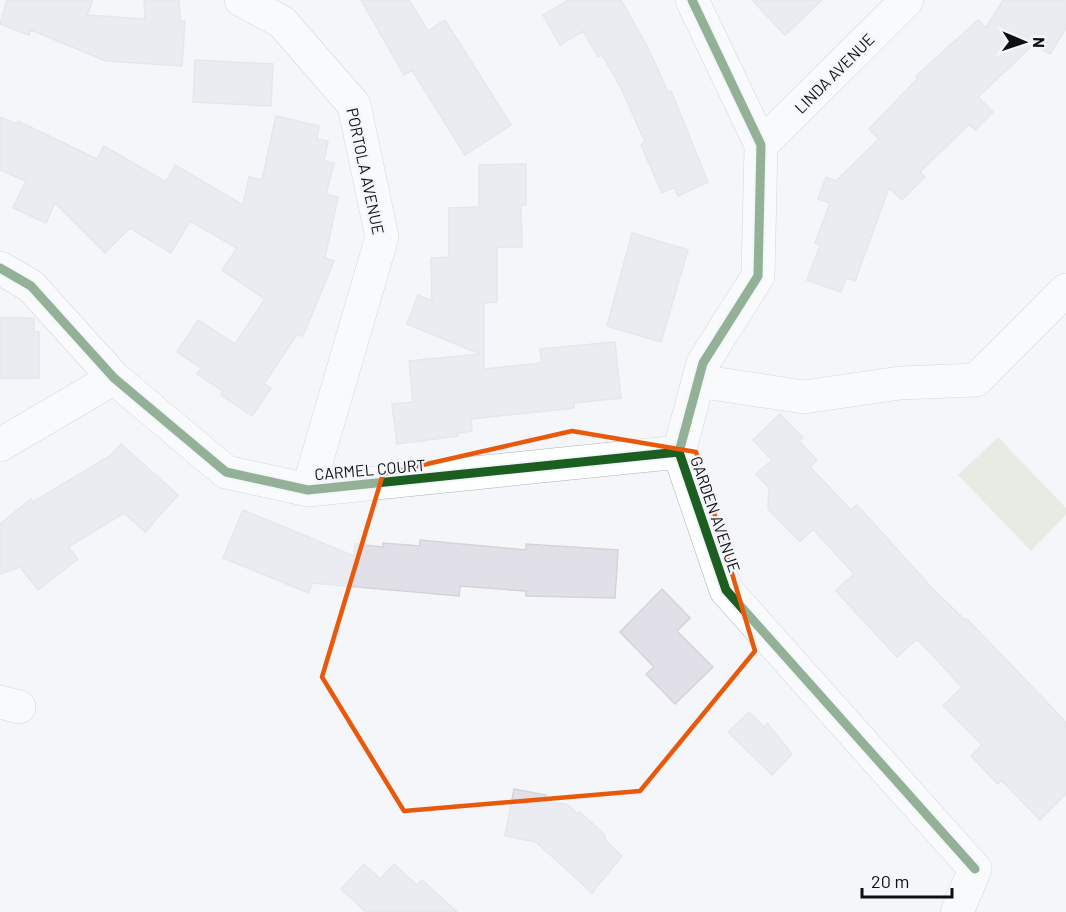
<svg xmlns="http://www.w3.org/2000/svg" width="1066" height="912" viewBox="0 0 1066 912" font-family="Barlow,sans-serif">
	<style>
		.green { fill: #d6ddc9 }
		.building { fill: #e1e0e9; stroke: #d3d4d6; stroke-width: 1.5 }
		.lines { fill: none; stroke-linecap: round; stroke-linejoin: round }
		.minor-casing { stroke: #b0b2b4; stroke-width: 34 }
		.minor { stroke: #fdfefe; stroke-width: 33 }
		.cycleway-casing { stroke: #f3f5fa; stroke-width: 13 }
		.cycleway { stroke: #1b5e20; stroke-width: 9 }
		.marked { fill: none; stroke: #e8590c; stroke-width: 4.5; stroke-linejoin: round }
		.labels { text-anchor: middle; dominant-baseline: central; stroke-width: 4.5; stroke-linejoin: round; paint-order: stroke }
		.street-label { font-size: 16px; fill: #0e0f10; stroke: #f3f5fa }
	</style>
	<rect width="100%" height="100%" fill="#f4f6f9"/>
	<!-- green -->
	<path class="green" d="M998 437 1066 508V515L1031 551 958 475Z"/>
	<!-- building -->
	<path class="building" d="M7 0H93L87 15 145 19 144 0H179L180 21H185L182 66 106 61 31 30 29 35 0 24Z
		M361 0H409L428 31 445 20 511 125 465 155 412 70 404 75Z
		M569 0H621L648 48 668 92 671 91 708 182 678 196 675 187 662 193 641 145 645 142 621 88 602 55 598 57 583 31 560 45 543 15Z
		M752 0H822L785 35Z
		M1003 0H1066V28L1050 54 1034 44 978 97 993 112 975 130 969 124 920 172 925 177 902 200 889 188 855 281 846 278 841 292 807 280 820 245 815 243 830 203 818 199 826 177 836 181 879 139 869 129 918 78 916 76 978 20 986 28Z
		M195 60 273 64 271 106 193 102Z
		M276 116 319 126 317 139 328 141 324 161 334 163 326 194 338 197 325 258 334 261 303 336 297 334 264 384 271 388 252 416 221 395 223 391 197 374 201 368 177 352 198 320 235 344 265 299 222 270 237 248 190 221 171 253 130 228 105 253 55 203 46 223 13 208 26 181 0 170V117L17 124 18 121 97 159 104 146 166 182 175 165 243 205 249 177 262 180Z
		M526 164V205H521L522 247H497V302L484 303V369L542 363 540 349 615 342 621 398 574 403V408L471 419 472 431 458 433V436L397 444 392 404 413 402 409 361 480 354 407 324 418 295 432 301 431 258 449 257V208L479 207V165Z
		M632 233 688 250 661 342 607 326Z
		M0 318H34V332H39V378H0Z
		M780 414 803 438 799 441 817 460 810 467 851 510 857 505 932 588 965 620 967 619 1066 722V794L1040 820 1001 780 998 784 971 756 982 745 943 706 962 687 917 639 897 657 836 591 854 574 813 529 800 542 768 509 769 488 756 474 772 460 753 440Z
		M121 444 178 495 145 532 124 513 68 547 78 559 38 590 20 567 0 574V524L31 499 33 502 110 456Z
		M243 510 354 556 355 544 383 547V543L420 546V540L526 550V544L618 550 615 598 526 596V591L460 586 459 596 312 583 309 593 223 558Z
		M662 589 690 618 677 631 713 667 675 704 646 674 654 667 620 632Z
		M749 712 764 727 767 723 792 754 772 775 728 732Z
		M514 789 546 795 545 801 568 805 577 813 580 812 605 835V840L622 856 592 893 536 842 505 836Z
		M364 864 380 879 394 864 417 885 422 880 457 912H366L341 889Z"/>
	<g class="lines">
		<!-- minor casing -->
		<g class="minor-casing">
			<path id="minor" d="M241 0 282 22 354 105 382 237 308 490
				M692 0 761 145 758 276 703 363 679 452 726 590 975 869 957 912
				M761 145 907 0
				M0 268 31 286 114 378 226 472 308 490 679 452
				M698 381 804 397 900 383 976 380 1066 290
				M0 445 114 378
				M0 702 19 707"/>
		</g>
		<!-- minor -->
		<use href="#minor" class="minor"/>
		<!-- cycleway casing -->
		<g class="cycleway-casing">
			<path id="cycleway" d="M692 0 761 145 758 276 703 363 679 452 726 590 975 869
				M0 268 31 286 114 378 226 472 308 490 679 452"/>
		</g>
		<!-- cycleway -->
		<use href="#cycleway" class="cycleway"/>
	</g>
	<!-- marked area -->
	<path d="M0 0H1066V912H0ZM572 431 696 452 755 651 640 791 404 811 322 677 383 474Z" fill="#f4f6f9" fill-opacity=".55" fill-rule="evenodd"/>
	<path class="marked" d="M572 431 696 452 755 651 640 791 404 811 322 677 383 474Z"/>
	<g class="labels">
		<!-- street labels -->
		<g class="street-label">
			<text transform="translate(834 73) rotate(-45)">LINDA AVENUE</text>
			<text transform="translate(366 171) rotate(78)">PORTOLA AVENUE</text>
			<text transform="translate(370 469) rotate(-5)">CARMEL COURT</text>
			<text transform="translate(716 514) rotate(71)">GARDEN AVENUE</text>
		</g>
	</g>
	<!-- north arrow -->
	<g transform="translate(1024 42) rotate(92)" stroke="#f3f5fa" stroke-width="4.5" paint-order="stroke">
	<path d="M0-4.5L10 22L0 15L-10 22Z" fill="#0e0f10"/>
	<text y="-9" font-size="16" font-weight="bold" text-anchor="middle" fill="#0e0f10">N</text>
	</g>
	<!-- scale -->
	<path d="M862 888v9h90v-9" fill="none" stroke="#0e0f10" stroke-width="3"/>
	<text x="871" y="888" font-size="18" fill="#0e0f10" stroke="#f3f5fa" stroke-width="4.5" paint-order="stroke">20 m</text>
</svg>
